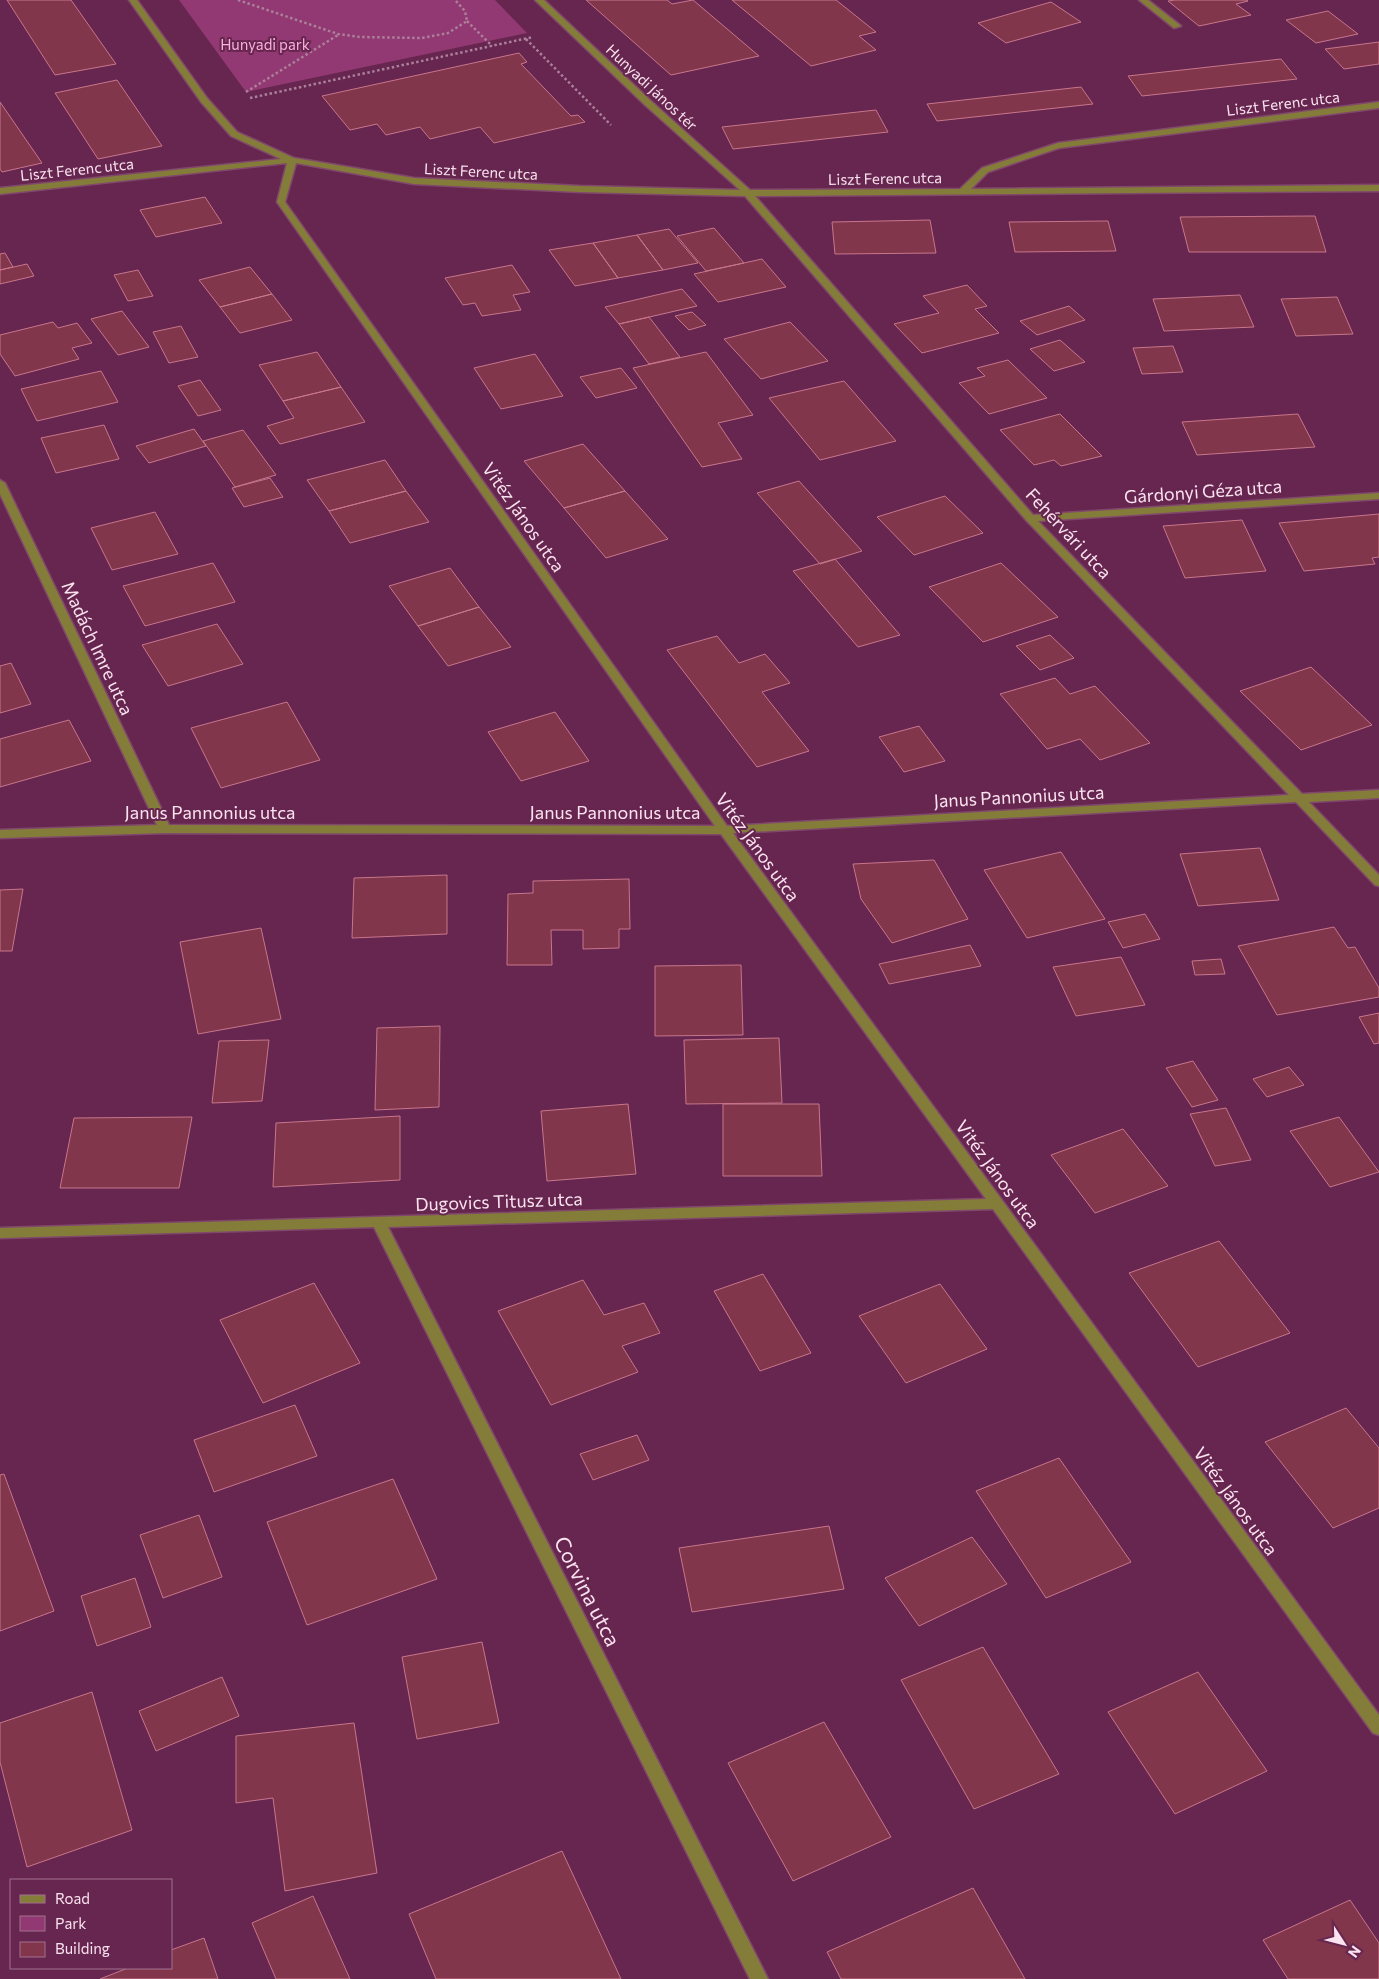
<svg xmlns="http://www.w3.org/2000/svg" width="1379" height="1979" viewBox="0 0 1379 1979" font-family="Commissioner,sans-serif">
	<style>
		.green { fill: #923973 }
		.building { fill: #81364c; stroke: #c8768b }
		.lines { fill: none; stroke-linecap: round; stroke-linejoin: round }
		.minor-casing { stroke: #81486c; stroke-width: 3 }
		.path { stroke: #ac7f9b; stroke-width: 2.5; stroke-dasharray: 2.5 2.5; stroke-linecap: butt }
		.minor { fill: #847d39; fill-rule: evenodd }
		.labels { text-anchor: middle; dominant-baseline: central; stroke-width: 4; stroke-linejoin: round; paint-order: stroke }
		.far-park-label { font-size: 15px; fill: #fbb1dc; stroke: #66264f }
		.far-street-label { font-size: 15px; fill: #fae2ef; stroke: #66264f }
		.street-label { font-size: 18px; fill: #fae2ef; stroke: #66264f }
		.near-street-label { font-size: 21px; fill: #fae2ef; stroke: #66264f }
	</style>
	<rect width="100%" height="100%" fill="#66264f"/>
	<!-- green -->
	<path class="green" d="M179 0H495L527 33 246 92Z"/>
	<!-- building -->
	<path class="building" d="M7 0H71L116 64 55 75Z
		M586 0H667L672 4 693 0 759 56 671 75Z
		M732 0H836L876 32 859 36 876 50 811 66Z
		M1175 0H1246L1248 1 1236 4 1251 15 1199 26 1168 1Z
		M1051 2 1081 22 1006 43 978 23Z
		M1328 11 1358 34 1316 43 1286 20Z
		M1379 42V64L1344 69 1325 49Z
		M519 53 527 62 521 64 571 116 578 115 585 122 494 143 480 127 430 139 420 127 386 135 377 124 350 130 322 96Z
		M1281 59 1297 79 1142 96 1128 76Z
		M117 80 162 146 98 159 55 93Z
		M1081 87 1093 104 937 121 927 104Z
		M0 102 42 163 2 172 0 169Z
		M876 110 888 132 733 149 722 127Z
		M205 197 222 223 156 237 140 210Z
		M1315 216 1326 252H1189L1180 217Z
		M930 220 936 253 835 254 832 222Z
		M1108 221 1116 251 1015 252 1009 222Z
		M714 228 744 263 706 271 677 236Z
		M669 229 698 263 663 270 637 235Z
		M637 235 663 270 618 278 593 243Z
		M593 243 618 278 575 286 549 250Z
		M5 253 13 267 0 270V254Z
		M762 259 786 287 718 302 694 274Z
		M27 264 34 276 0 284V270Z
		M512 265 530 292 513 295 521 310 482 316 475 303 463 305 445 278Z
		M250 267 272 294 220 307 199 280Z
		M138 270 153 296 128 301 114 275Z
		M967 285 987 306 975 309 999 333 922 353 894 324 939 313 923 296Z
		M682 289 697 306 619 324 605 307Z
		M272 294 292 320 240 333 220 307Z
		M1240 295 1254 327 1164 331 1153 299Z
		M1337 297 1353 334 1296 336 1281 299Z
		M1069 306 1085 320 1037 335 1020 321Z
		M122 311 149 347 118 355 91 319Z
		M692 312 706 325 689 330 675 316Z
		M649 317 680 357 649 364 619 324Z
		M53 322 58 328 77 323 92 343 72 348 79 359 15 376 0 354V335Z
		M790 322 828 361 761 379 724 339Z
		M181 326 198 357 169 363 153 332Z
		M1060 340 1085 362 1054 371 1030 349Z
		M1173 346 1183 372 1142 374 1133 348Z
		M317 352 341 387 283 401 259 365Z
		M706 352 753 415 718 423 742 459 702 467 633 368Z
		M535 354 563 396 501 409 474 368Z
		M1008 360 1047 398 989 414 959 383 985 376 977 368Z
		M621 368 637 388 596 398 580 377Z
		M101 371 118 402 37 421 21 389Z
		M200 380 221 410 198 416 178 386Z
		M844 381 896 441 820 460 769 398Z
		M341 387 365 422 280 444 267 426 294 418 283 401Z
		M1060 414 1102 456 1061 466 1054 460 1034 465 1000 430Z
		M1298 414 1315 447 1197 455 1182 422Z
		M104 425 119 459 56 473 41 438Z
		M194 429 206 446 149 463 136 446Z
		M243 430 276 475 235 487 203 441Z
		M583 444 625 491 564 508 524 461Z
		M385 460 406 491 329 511 307 480Z
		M270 478 283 497 244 507 232 488Z
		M799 481 862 551 820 564 757 493Z
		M406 491 429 522 350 543 329 511Z
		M625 491 668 539 606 558 564 508Z
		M945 496 983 533 914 555 877 517Z
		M155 512 178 554 112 570 91 528Z
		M1379 514V557L1372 558 1375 564 1304 571 1279 523Z
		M1242 520 1266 571 1185 578 1163 526Z
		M835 559 900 635 858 647 793 571Z
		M213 563 235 602 145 626 123 586Z
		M1001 563 1058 617 983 642 929 587Z
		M450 568 479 607 418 626 389 586Z
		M479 607 511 647 448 666 418 626Z
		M217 624 243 664 168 686 142 645Z
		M1050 635 1074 658 1040 670 1016 646Z
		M717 636 739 663 765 654 790 683 762 692 809 751 757 767 667 650Z
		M11 663 31 704 0 713V666Z
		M1311 667 1372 725 1301 750 1240 691Z
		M1055 678 1070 694 1095 686 1150 743 1100 760 1080 739 1047 749 1000 694Z
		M287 702 320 760 221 788 191 728Z
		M555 712 589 761 521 781 488 732Z
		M69 720 91 761 0 787V739Z
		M919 726 945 761 904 772 879 737Z
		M1260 848 1279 900 1198 906 1180 854Z
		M1061 852 1105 919 1027 938 984 870Z
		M934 860 968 919 892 943 861 899 853 864Z
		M447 875V934L352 938 354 878Z
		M629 879 630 929H619V948L583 949V930H551L552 965H507L508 894 533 893V881Z
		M23 889 12 951H0V890Z
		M1145 914 1160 939 1123 948 1108 922Z
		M1334 927 1348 948 1355 947 1379 988V997L1277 1015 1238 946Z
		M261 928 281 1019 198 1034 180 942Z
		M970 945 981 966 889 984 879 964Z
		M1121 957 1145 1005 1076 1016 1053 967Z
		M1221 959 1225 974 1195 975 1192 961Z
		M741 965 743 1035 655 1036V966Z
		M1379 1013V1043L1374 1044 1359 1017Z
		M440 1026 439 1107 375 1110 377 1028Z
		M779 1038 782 1103 686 1104 684 1040Z
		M269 1040 262 1101 212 1103 219 1041Z
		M1193 1061 1218 1100 1192 1107 1166 1068Z
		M1289 1067 1304 1085 1267 1097 1253 1079Z
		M628 1104 636 1174 547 1181 541 1111Z
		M723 1104H819L822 1176H723Z
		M1226 1108 1251 1160 1215 1166 1190 1114Z
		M400 1116V1180L273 1187 276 1123Z
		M192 1117 179 1188H60L74 1118Z
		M1339 1117 1379 1172 1330 1187 1290 1131Z
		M1123 1129 1168 1186 1095 1213 1051 1155Z
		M1219 1241 1290 1333 1198 1367 1129 1273Z
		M763 1274 811 1353 760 1371 714 1291Z
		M583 1280 604 1315 644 1303 660 1333 622 1346 638 1372 551 1405 498 1311Z
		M314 1283 360 1363 263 1403 220 1320Z
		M940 1284 987 1349 906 1383 859 1316Z
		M295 1405 317 1456 214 1492 194 1440Z
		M1346 1408 1379 1448V1508L1333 1528 1265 1442Z
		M637 1435 649 1460 593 1480 580 1454Z
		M1059 1458 1131 1562 1046 1598 976 1491Z
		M4 1474 54 1611 0 1631V1475Z
		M393 1479 437 1579 307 1625 267 1522Z
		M199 1515 222 1577 163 1598 140 1535Z
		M829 1526 844 1589 692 1612 679 1548Z
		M972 1537 1007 1584 919 1626 885 1578Z
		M135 1578 151 1627 97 1646 81 1596Z
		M482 1642 499 1723 417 1739 402 1657Z
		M983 1647 1059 1774 974 1809 901 1680Z
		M1198 1672 1267 1771 1175 1814 1108 1712Z
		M222 1677 239 1716 156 1751 139 1711Z
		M92 1692 132 1830 27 1867 0 1762V1723Z
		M824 1722 891 1837 793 1881 728 1763Z
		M354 1723 377 1873 285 1891 273 1798 236 1803V1736Z
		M562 1851 621 1979H436L409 1914Z
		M973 1888 1025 1979H841L827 1952Z
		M313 1896 350 1979H276L252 1923Z
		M1350 1900 1379 1943V1979H1288L1263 1940Z
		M204 1938 218 1979H100L128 1968H171V1950Z"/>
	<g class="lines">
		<!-- minor casing -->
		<g class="minor-casing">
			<path id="minor" d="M129 0H137L207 98 237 132 294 158 414 178 580 186 740 190 645 105 535 0H544L651 101 750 190 960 189 982 168 1058 143 1379 102V108L1059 148 988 172 971 189 1379 185V191L755 196 1033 515 1379 493V499L1038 521 1302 794 1379 790V798L1309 802 1379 875V886L1375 885 1296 802 733 833 1379 1715V1735L1373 1733 993 1209 388 1227 768 1979H750L374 1227 0 1238V1228L986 1199 721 834 165 833 0 838V830L157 825 0 494V480L5 483 169 825 715 826 277 202 287 163 0 194V188L281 159 231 136 201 102ZM296 163 414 184 580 192 745 196 1026 520 1289 795 727 826 285 202Z
				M1139 0H1148L1181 26 1174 28Z"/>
		</g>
		<!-- path -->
		<path class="path" d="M238 0 338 34 360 37 422 38 448 33 467 21 465 11 455 0
			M467 21 492 46
			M526 39 611 125
			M246 92 338 35
			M250 98 533 37"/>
		<!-- minor -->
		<use href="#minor" class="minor"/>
	</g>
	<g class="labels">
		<!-- far-park labels -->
		<g class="far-park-label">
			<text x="265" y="44">Hunyadi park</text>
		</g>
		<!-- far-street labels -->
		<g class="far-street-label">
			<text transform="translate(652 87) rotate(43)">Hunyadi János tér</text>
			<text transform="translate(1283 103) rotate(-7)">Liszt Ferenc utca</text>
			<text transform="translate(77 169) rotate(-6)">Liszt Ferenc utca</text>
			<text transform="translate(481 171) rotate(3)">Liszt Ferenc utca</text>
			<text transform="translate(885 178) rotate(-1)">Liszt Ferenc utca</text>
		</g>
		<!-- street labels -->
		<g class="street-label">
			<text transform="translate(1203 491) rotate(-4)">Gárdonyi Géza utca</text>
			<text transform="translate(524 517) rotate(55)">Vitéz János utca</text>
			<text transform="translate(1069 533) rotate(47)">Fehérvári utca</text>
			<text transform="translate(98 648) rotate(65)">Madách Imre utca</text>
			<text transform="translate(1019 796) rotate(-3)">Janus Pannonius utca</text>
			<text x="210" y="812">Janus Pannonius utca</text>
			<text x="615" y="812">Janus Pannonius utca</text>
			<text transform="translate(758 847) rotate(54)">Vitéz János utca</text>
			<text transform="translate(998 1174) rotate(54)">Vitéz János utca</text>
			<text transform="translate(499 1201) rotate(-2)">Dugovics Titusz utca</text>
			<text transform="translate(1236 1501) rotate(54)">Vitéz János utca</text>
		</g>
		<!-- near-street labels -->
		<g class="near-street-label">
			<text transform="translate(588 1591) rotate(63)">Corvina utca</text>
		</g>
	</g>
	<!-- legend -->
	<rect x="10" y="1879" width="162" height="90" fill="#66264f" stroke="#a1718f"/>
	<rect x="20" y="1895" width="25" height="8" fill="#847d39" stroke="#a1718f"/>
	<text x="55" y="1904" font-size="15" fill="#fae2ef">Road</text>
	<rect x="20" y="1916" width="25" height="15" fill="#923973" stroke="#a1718f"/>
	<text x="55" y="1929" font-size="15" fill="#fae2ef">Park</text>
	<rect x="20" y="1942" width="25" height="15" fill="#81364c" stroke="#a1718f"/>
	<text x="55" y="1954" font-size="15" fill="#fae2ef">Building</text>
	<!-- north arrow -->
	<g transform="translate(1344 1944) rotate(126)" stroke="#66264f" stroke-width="4" paint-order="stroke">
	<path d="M0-4L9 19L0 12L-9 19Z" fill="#fae2ef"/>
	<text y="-8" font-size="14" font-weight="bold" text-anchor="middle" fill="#fae2ef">N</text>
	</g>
</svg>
